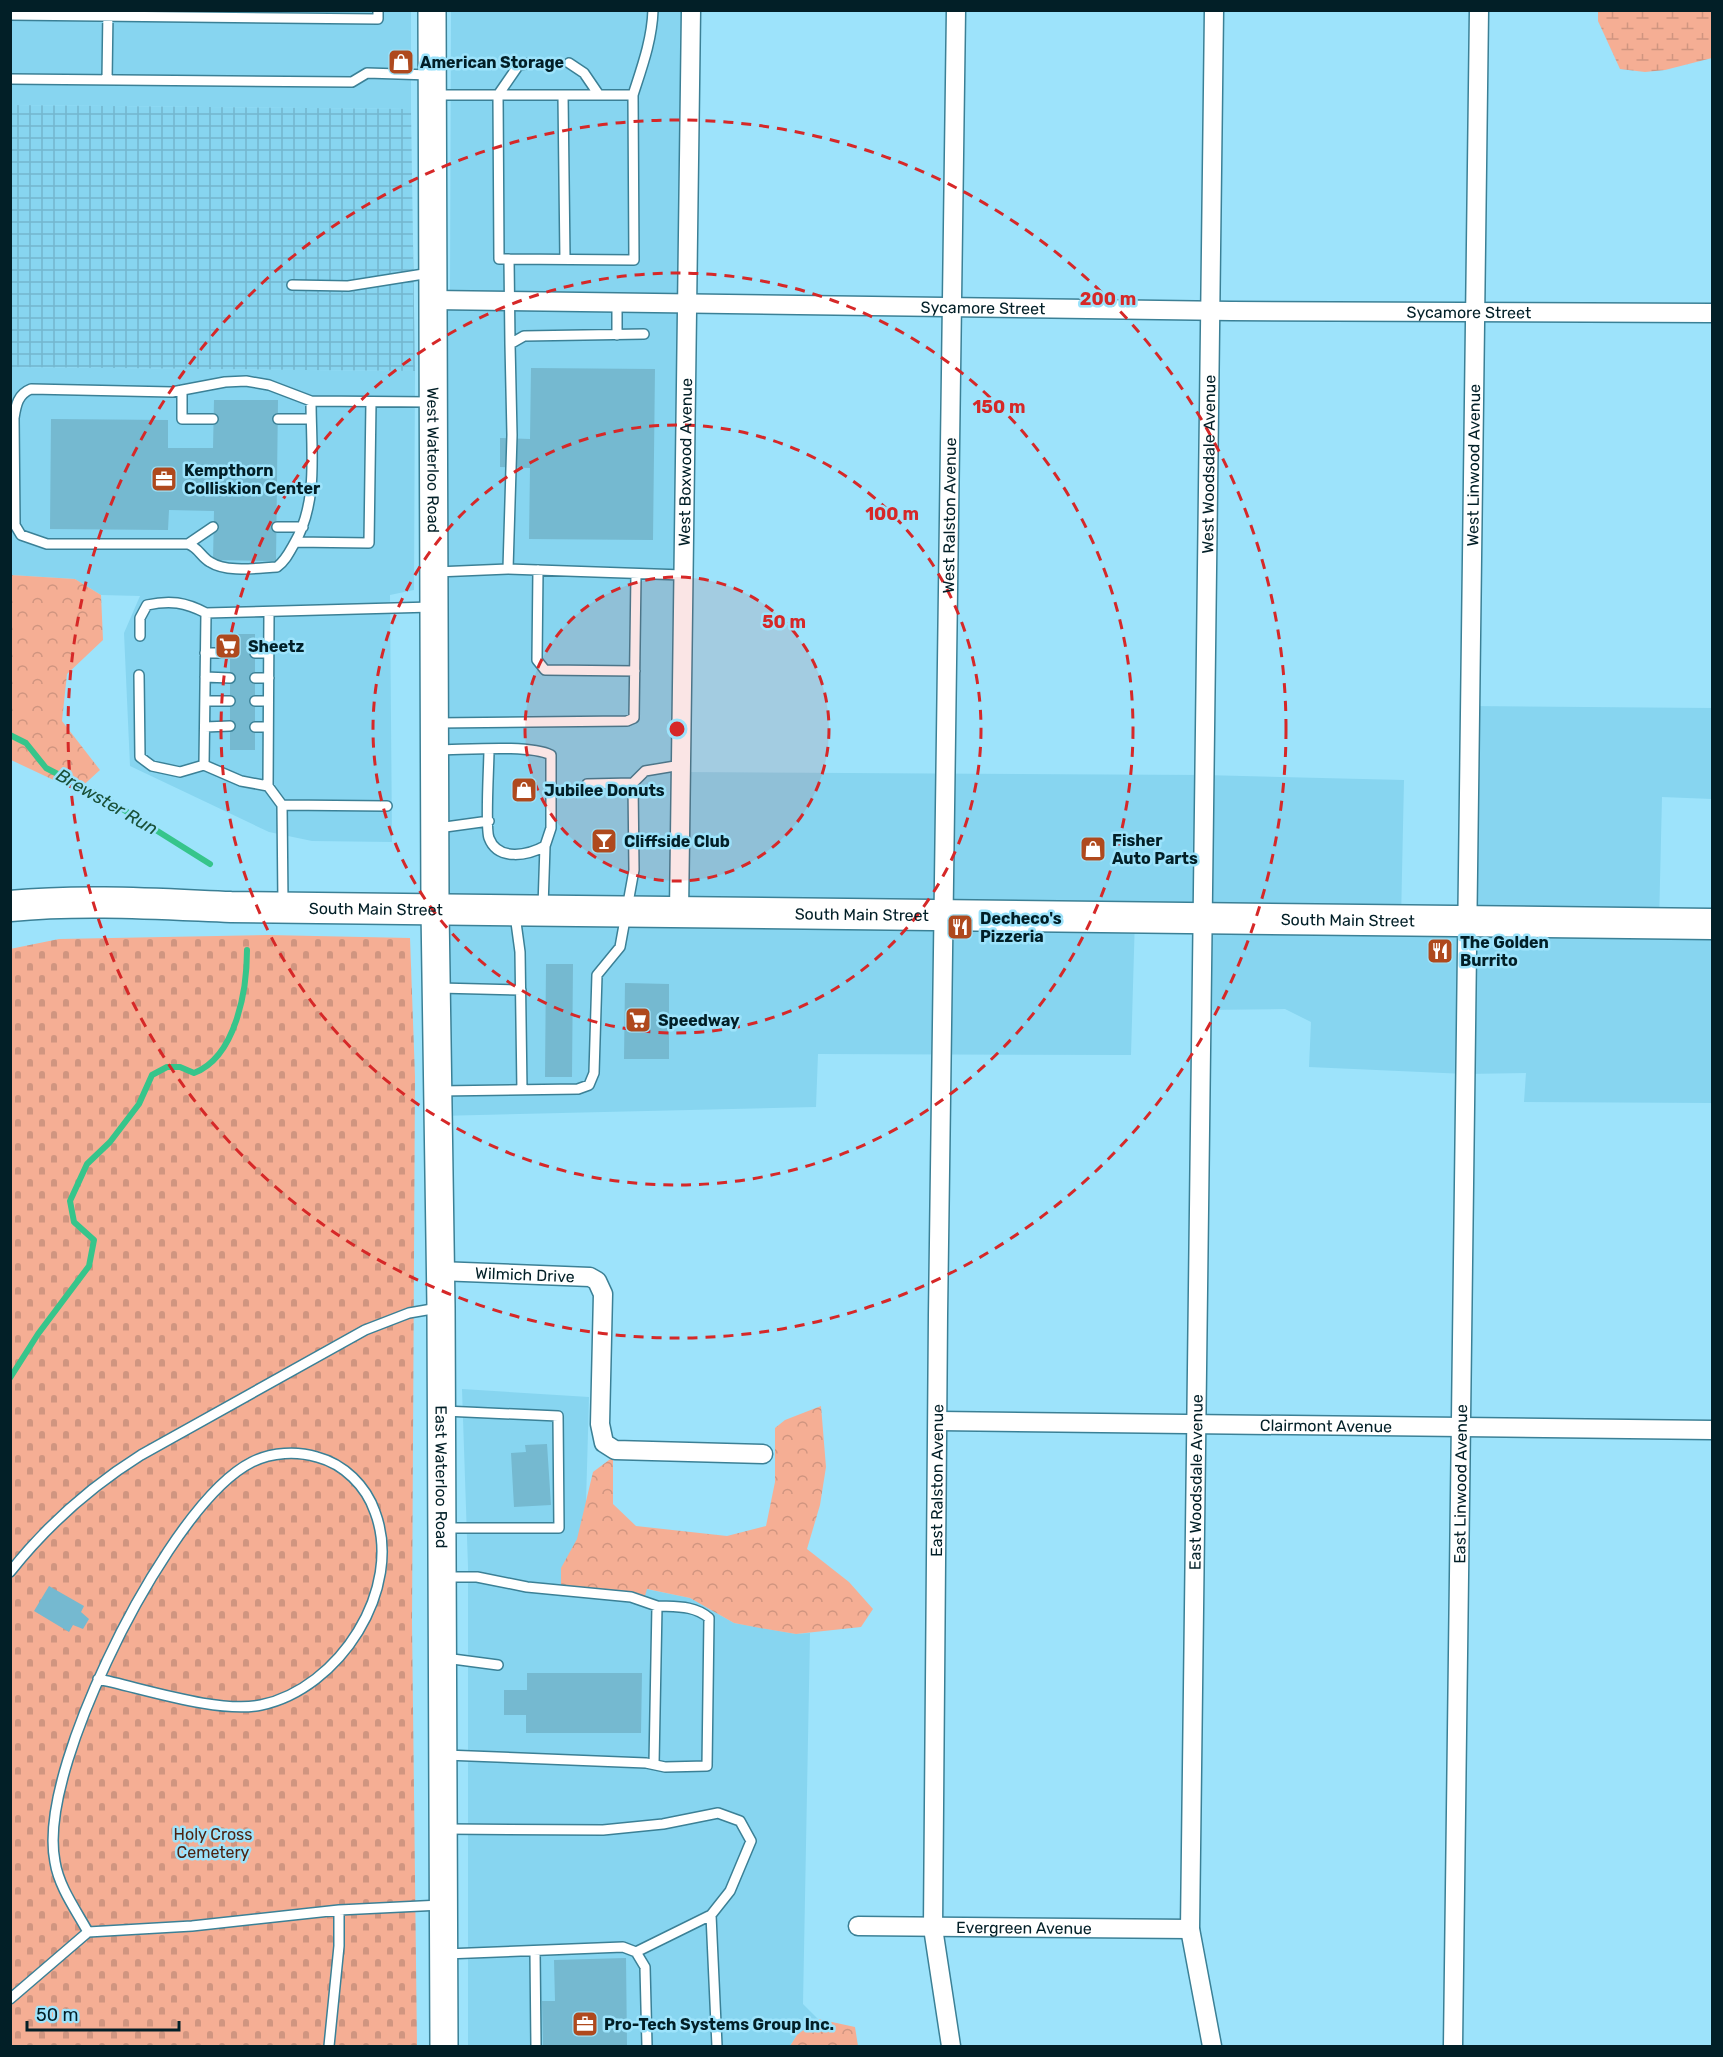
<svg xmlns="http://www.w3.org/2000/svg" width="1723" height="2057" viewBox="0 0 1723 2057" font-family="Rubik,sans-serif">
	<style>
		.built { fill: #87d5f0 }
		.industrial { fill: url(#industrial-grid) }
		.forest { fill: url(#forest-crowns) }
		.wetland { fill: url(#wetland-marsh) }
		.cemetery { fill: url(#cemetery-stones) }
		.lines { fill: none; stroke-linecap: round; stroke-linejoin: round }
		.stream { stroke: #36c58b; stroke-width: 6 }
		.building { fill: #75b9d0 }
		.lane-casing { stroke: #3b8096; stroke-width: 12 }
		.street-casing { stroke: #3b8096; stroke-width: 21 }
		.secondary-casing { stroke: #3b8096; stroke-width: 30 }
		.primary-casing { stroke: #3b8096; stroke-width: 33 }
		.lane { stroke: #fff; stroke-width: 9 }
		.street { stroke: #fff; stroke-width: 18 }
		.secondary { stroke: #fff; stroke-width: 27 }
		.primary { stroke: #fff; stroke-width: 30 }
		.ring { fill: none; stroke: #d62828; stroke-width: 3; stroke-dasharray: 10 8 }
		.labels { text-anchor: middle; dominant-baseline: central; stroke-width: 5; stroke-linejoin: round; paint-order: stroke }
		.poi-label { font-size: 16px; font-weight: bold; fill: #021f27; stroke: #9de3fb; text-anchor: start }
		.street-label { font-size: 16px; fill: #021f27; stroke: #9de3fb }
		.park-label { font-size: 16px; fill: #4d2211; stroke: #9de3fb }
		.water-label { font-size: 18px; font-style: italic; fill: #195038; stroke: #9de3fb }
		.centre { fill: #d62828; stroke: #9de3fb; stroke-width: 3 }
		.ring-label { font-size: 18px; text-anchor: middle; font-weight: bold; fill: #d62828; stroke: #9de3fb; stroke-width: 5; stroke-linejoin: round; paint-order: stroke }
	</style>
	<defs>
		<pattern id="industrial-grid" width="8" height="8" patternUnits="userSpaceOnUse" patternTransform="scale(1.5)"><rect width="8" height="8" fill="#87d5f0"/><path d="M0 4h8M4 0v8" fill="none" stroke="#73b6ce"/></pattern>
		<pattern id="forest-crowns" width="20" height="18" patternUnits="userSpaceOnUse" patternTransform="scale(1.5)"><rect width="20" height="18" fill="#f5ae94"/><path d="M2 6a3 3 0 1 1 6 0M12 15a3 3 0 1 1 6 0" fill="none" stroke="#d09580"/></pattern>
		<pattern id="wetland-marsh" width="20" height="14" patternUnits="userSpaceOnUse" patternTransform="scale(1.5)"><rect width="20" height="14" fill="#f5ae94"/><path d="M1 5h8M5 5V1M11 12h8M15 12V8" fill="none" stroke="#d09580"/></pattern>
		<pattern id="cemetery-stones" width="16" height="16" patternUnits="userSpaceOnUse" patternTransform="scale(1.5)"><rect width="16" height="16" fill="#f5ae94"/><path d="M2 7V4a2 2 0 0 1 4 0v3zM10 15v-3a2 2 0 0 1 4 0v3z" fill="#d09580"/></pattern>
	</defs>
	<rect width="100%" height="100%" fill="#9de3fb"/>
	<!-- built -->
	<path class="built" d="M11 11H411V109L11 105Z
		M451 11H688L683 294 450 292Z
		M433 300 688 302 681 772 1204 775 1404 780 1401 920 1467 921 1470 706 1712 708V799L1662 797 1659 923 1712 924V1103L1524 1102 1526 1073 1466 1074 1309 1067 1311 1022 1285 1009 1202 1010V918L1135 917 1131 1055 818 1054 816 1107 437 1116Z
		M10 367 415 371 414 590 390 595 392 842 312 841 269 832 130 766 124 633 140 596 101 595 75 579 11 575Z
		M462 1389 589 1397 585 1538 644 1599 646 1589 690 1598 734 1623 796 1634 810 1633 803 2004 818 2019 797 2035 790 2046H468V1567Z"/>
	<!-- industrial -->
	<path class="industrial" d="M11 105 411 109 415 371 11 367Z"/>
	<!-- forest -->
	<path class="forest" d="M11 575 75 579 101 595 103 640 67 674 62 721 100 770 77 791 11 760Z
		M821 1406 826 1467 820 1505 807 1549 849 1582 873 1609 861 1627 796 1634 760 1628 734 1623 690 1598 647 1589 644 1599 561 1587V1568L577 1539 593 1472 613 1457V1504L636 1526 727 1536 766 1526 775 1482V1428L785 1420Z
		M818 2019 855 2027 858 2046H790L797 2035Z"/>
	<!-- wetland -->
	<path class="wetland" d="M1598 11H1712V58L1665 70 1645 72 1620 69 1598 21Z"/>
	<!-- cemetery -->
	<path class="cemetery" d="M268 935 410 938 415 1077 412 1623 417 2046H11L10 949 59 939Z"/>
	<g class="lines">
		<!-- stream -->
		<path class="stream" d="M10 735 26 743 46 768 108 800 210 864
			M10 1378 38 1334 89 1266 94 1240 74 1222 70 1201 87 1164 110 1142 139 1104 152 1075 167 1067H180L194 1073C236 1057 247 990 247 950"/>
	</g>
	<!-- building -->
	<path class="building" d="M531 368 655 369 653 540 529 539 530 468 500 467V438L530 439Z
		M214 400H278L276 561 213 560 214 511 169 510 168 530 50 529 51 419 168 420V448H213Z
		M230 634H255V750H230Z
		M546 964H573L572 1077H545Z
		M625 983 669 984V1059H624Z
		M547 1444 551 1505 514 1507 511 1453 526 1452 525 1445Z
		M49 1586 84 1606 81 1612 89 1619 83 1629 73 1625 69 1632 34 1611Z
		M527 1673H642L641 1733H526V1715H504V1690H527Z
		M626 1958 627 2046H543L542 2001H555L554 1960Z"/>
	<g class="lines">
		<!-- lane casing -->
		<g class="lane-casing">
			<path id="lane" d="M10 15 378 19V10
				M569 63 584 73 599 95
				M10 79 352 82 367 73 430 75
				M107 80 108 10
				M435 95H633L634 260 499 259 498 95 518 66 528 63
				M563 95 565 259
				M633 95C642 67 652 40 653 10
				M509 259 510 344
				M292 285 348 286 430 273
				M617 301V335
				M182 390V419H213
				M311 401C311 450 319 502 294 544 289 553 285 561 277 567 257 568 227 573 210 562 201 557 198 547 188 544H47L21 535 15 525 14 418C16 405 18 394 31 389L172 392 225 382 246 381 269 385 311 401 431 402
				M278 419H311
				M277 527H303
				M295 542 369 543 371 402
				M188 544 213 527
				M508 569 512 435 510 344 524 336 644 334
				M538 570 537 660 545 670 635 671
				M436 572 508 569 683 575
				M269 614 268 786 282 805 283 903
				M140 636V618L147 605C170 600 185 602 206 613
				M205 653H230
				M255 653H269
				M139 675 140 757 152 766 180 772 204 765 241 781 268 786
				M205 677 230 678
				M255 678H269
				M205 701H230
				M255 701H268
				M436 723 627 721 634 718 636 574
				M205 727 230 726
				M255 727H268
				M437 750C464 750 529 744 551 755V828L545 846C529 855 498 862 489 838 485 828 489 766 489 750
				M204 765 206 613 432 607
				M587 784 633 783 645 771 681 765
				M282 805 387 806
				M438 828 489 821
				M543 907 545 846
				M515 915 520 952 522 1090
				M439 988 521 990
				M439 1091 578 1089 589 1085 594 1073 597 975 620 947 634 870 633 783
				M443 1528H559L558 1416 444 1411
				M10 1572C48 1524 90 1487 141 1455L365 1330 409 1313 438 1308
				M444 1577H477L527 1587 631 1597 657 1606
				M445 1658 498 1665
				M445 1755 646 1763 665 1767 707 1766 709 1618C694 1605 676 1607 657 1606L654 1764
				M446 1829 603 1830 663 1824 718 1813 740 1821 751 1841 730 1891 711 1915 636 1952
				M711 1915 717 2046
				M88 1932C76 1910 59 1887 55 1862 44 1807 83 1712 107 1661 133 1605 196 1490 252 1462 272 1452 297 1451 317 1457 344 1464 366 1486 375 1512 404 1589 339 1689 261 1705 219 1714 142 1688 98 1679
				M535 1951 536 2046
				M445 1954 623 1947 636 1952 645 1967 647 2046
				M10 1999 88 1932 192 1926 339 1910 441 1905
				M329 2046 339 1946V1910"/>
		</g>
		<!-- street casing -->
		<g class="street-casing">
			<g id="street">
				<path id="s1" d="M433 300 1231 311 1712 313"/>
				<path id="s2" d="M679 912 691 10"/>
				<path id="s3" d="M438 1271 590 1277 597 1281 603 1294 600 1424 604 1443 615 1450 763 1454"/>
				<path id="s4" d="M939 1421 1712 1430"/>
				<path id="s5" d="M858 1926 1190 1929"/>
				<path id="s6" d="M951 2046 933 1928 938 1315 956 10"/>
				<path id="s7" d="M1212 2046 1190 1929 1214 10"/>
				<path id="s8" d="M1453 2046 1479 10"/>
			</g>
		</g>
		<!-- secondary casing -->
		<g class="secondary-casing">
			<g id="secondary">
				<path id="s9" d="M432 10 435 909 441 1307 444 2046"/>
			</g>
		</g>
		<!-- primary casing -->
		<g class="primary-casing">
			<g id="primary">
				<path id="s10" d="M10 906C84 899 157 904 231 907L1712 924"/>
			</g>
		</g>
		<!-- lane -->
		<use href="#lane" class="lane"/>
		<!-- street -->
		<use href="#street" class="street"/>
		<!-- secondary -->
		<use href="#secondary" class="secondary"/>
		<!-- primary -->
		<use href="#primary" class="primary"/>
	</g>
	<!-- distance rings -->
	<circle cx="677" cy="729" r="152" fill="#d62828" fill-opacity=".12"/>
	<g class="ring">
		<circle cx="677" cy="729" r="152"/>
		<circle cx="677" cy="729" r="304"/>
		<circle cx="677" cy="729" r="456"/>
		<circle cx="677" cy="729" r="609"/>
	</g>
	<!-- icons -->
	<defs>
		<g id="shop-square" transform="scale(1.35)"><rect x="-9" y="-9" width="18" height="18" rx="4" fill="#af491d" stroke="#9de3fb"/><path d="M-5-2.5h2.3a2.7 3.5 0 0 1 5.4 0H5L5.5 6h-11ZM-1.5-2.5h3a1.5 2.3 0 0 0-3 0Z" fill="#fff"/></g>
		<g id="office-square" transform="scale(1.35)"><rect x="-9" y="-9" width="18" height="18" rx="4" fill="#af491d" stroke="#9de3fb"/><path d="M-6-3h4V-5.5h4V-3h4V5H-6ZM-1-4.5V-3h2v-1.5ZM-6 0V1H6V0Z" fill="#fff"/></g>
		<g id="supermarket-square" transform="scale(1.35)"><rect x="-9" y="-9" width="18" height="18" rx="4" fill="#af491d" stroke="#9de3fb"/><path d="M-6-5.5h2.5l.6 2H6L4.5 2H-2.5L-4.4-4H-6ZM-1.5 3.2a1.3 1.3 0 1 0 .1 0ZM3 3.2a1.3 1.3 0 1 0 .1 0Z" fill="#fff"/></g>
		<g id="bar-square" transform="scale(1.35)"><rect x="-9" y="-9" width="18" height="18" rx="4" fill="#af491d" stroke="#9de3fb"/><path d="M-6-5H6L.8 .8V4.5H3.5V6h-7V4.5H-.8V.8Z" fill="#fff"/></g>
		<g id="restaurant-square" transform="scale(1.35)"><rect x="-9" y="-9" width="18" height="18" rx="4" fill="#af491d" stroke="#9de3fb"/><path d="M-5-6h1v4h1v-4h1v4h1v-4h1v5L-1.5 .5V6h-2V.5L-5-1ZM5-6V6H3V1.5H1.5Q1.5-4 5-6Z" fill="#fff"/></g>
	</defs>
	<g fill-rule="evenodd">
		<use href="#shop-square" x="401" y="62"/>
		<use href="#office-square" x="164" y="479"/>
		<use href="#supermarket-square" x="228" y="646"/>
		<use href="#shop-square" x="524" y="790"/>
		<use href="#bar-square" x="604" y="841"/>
		<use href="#shop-square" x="1093" y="849"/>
		<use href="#restaurant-square" x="960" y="927"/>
		<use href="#restaurant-square" x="1440" y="951"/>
		<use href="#supermarket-square" x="638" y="1020"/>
		<use href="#office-square" x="585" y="2024"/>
	</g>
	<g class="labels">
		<!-- poi labels -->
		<g class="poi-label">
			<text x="420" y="62">American Storage</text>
			<text x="184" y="470">Kempthorn<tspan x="184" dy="18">Colliskion Center</tspan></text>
			<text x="248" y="646">Sheetz</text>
			<text x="544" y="790">Jubilee Donuts</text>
			<text x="1112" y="840">Fisher<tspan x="1112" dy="18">Auto Parts</tspan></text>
			<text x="624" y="841">Cliffside Club</text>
			<text x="980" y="918">Decheco's<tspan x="980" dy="18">Pizzeria</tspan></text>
			<text x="1460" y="942">The Golden<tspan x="1460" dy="18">Burrito</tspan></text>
			<text x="658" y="1020">Speedway</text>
			<text x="604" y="2024">Pro-Tech Systems Group Inc.</text>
		</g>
		<!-- street labels -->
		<g class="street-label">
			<text stroke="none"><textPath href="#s1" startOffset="550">Sycamore Street</textPath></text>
			<text stroke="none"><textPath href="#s1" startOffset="1036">Sycamore Street</textPath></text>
			<text stroke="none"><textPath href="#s9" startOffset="450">West Waterloo Road</textPath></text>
			<text stroke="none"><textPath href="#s2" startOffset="450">West Boxwood Avenue</textPath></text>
			<text stroke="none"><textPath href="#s7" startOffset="1584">West Woodsdale Avenue</textPath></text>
			<text stroke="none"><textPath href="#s8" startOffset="1581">West Linwood Avenue</textPath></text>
			<text stroke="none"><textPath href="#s6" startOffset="1532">West Ralston Avenue</textPath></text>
			<text stroke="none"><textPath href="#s10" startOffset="366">South Main Street</textPath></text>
			<text stroke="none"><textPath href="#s10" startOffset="852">South Main Street</textPath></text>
			<text stroke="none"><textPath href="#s10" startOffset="1338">South Main Street</textPath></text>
			<text stroke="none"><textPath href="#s3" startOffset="87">Wilmich Drive</textPath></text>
			<text stroke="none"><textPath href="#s4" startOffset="387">Clairmont Avenue</textPath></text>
			<text stroke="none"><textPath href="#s9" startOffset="1467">East Waterloo Road</textPath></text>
			<text stroke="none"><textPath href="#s6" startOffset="567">East Ralston Avenue</textPath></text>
			<text stroke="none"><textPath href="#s7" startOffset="566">East Woodsdale Avenue</textPath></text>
			<text stroke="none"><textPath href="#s8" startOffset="562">East Linwood Avenue</textPath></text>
			<text stroke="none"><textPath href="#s5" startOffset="166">Evergreen Avenue</textPath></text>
		</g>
		<!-- park labels -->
		<g class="park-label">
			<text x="213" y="1834">Holy Cross<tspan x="213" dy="18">Cemetery</tspan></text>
		</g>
		<!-- water labels -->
		<g class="water-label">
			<text transform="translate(107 802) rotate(30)">Brewster Run</text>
		</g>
	</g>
	<circle cx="677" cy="729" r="9" class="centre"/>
	<g class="ring-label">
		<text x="1108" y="305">200 m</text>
		<text x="999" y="413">150 m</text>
		<text x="892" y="520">100 m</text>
		<text x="784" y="628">50 m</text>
	</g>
	<!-- border -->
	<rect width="1723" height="2057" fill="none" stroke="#021f27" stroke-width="24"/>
	<!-- scale -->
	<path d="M27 2021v9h152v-9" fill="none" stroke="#021f27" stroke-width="3"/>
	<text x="36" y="2021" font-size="18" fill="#021f27" stroke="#9de3fb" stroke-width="4.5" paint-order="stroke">50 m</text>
</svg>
